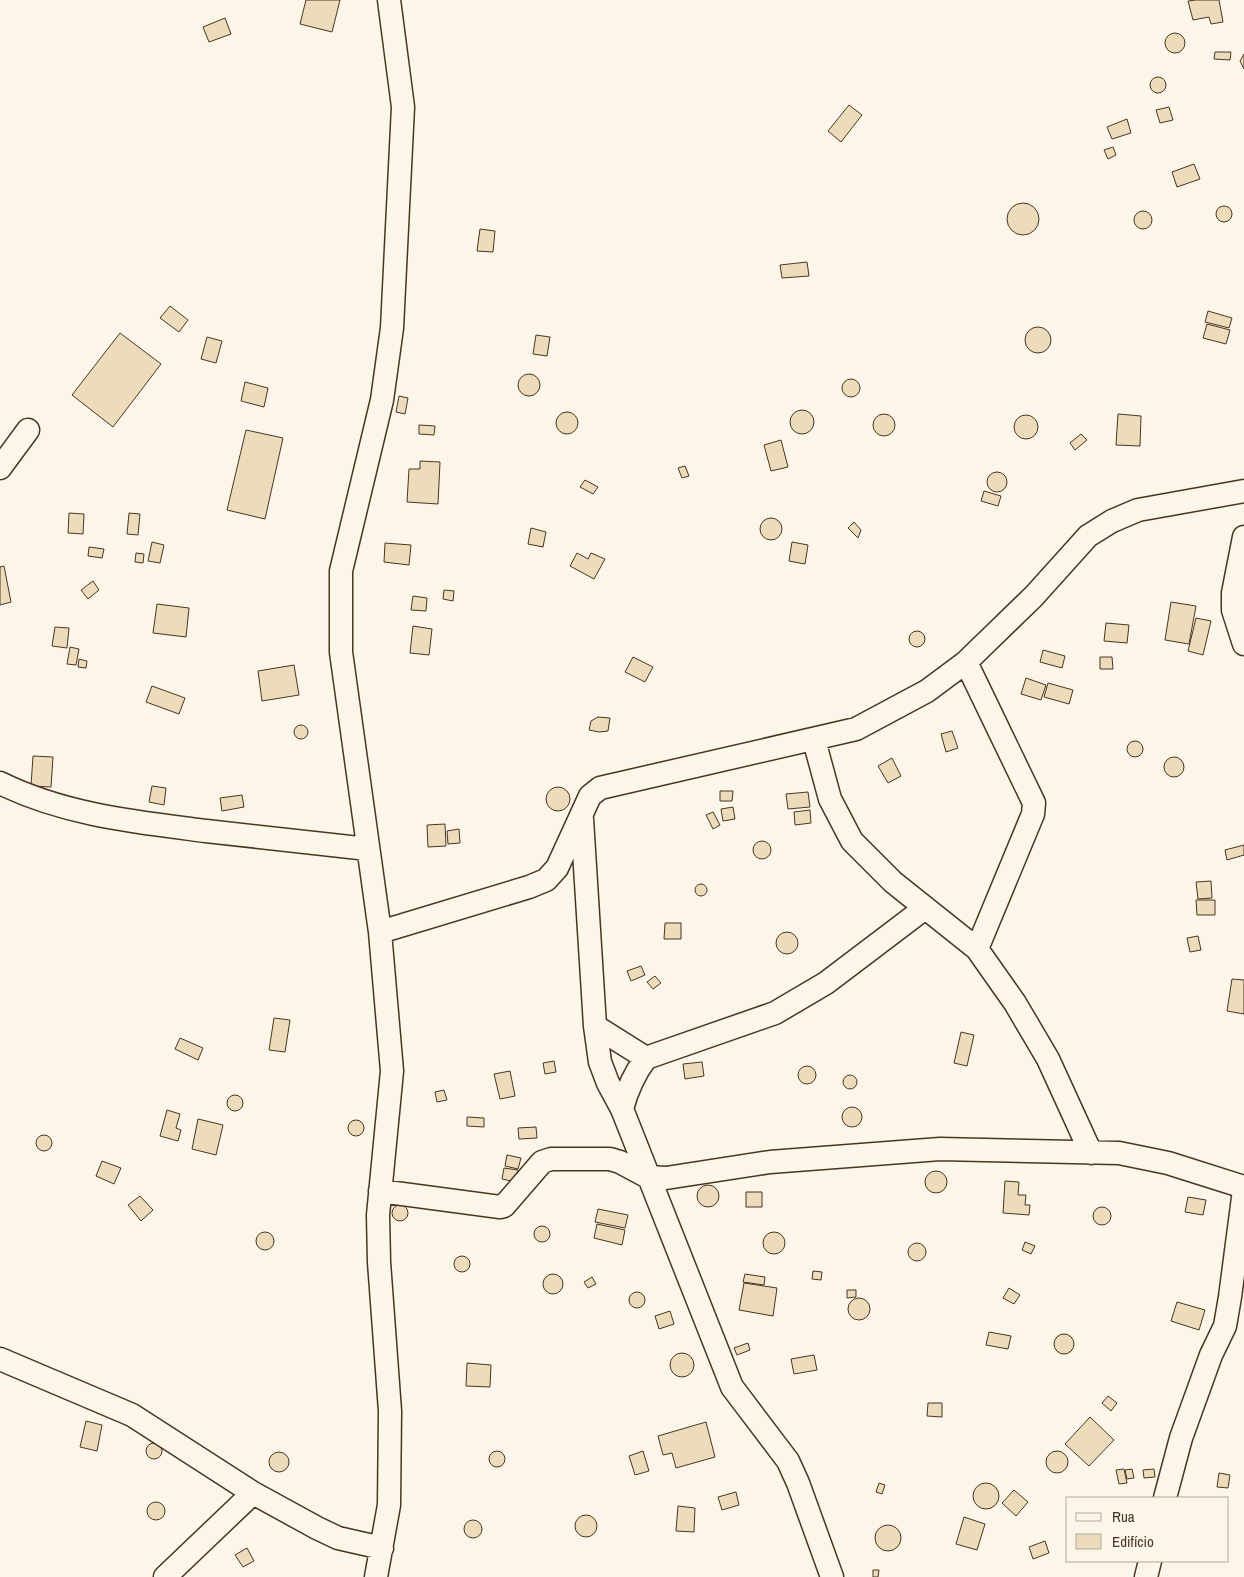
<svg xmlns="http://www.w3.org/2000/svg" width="1244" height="1577" viewBox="0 0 1244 1577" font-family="'Archivo Narrow',sans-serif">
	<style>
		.building { fill: #ecdcbc; stroke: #4a3520 }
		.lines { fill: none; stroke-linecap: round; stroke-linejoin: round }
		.minor-casing { stroke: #4a3520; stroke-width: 25 }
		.minor { stroke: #fbf6e9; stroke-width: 22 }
	</style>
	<rect width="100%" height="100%" fill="#fbf6e9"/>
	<!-- building -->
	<path class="building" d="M306 0H340L332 32 300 24Z
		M1196 0H1219L1223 22 1211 24 1209 17 1193 20 1188 1Z
		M225 18 231 34 209 42 203 27Z
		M1165 43a10 10 0 1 1 20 0a10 10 0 1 1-20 0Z
		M1215 52H1231L1230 60 1214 59Z
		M1244 54V69L1240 61Z
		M1150 85a8 8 0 1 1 16 0a8 8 0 1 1-16 0Z
		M849 105 862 115 841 142 828 131Z
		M1169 107 1173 120 1160 123 1156 110Z
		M1127 119 1131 133 1112 139 1107 127Z
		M1113 147 1116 155 1108 159 1104 150Z
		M1194 164 1200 179 1177 187 1172 172Z
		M1007 219a16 16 0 1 1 32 0a16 16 0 1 1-32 0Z
		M1216 214a8 8 0 1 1 16 0a8 8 0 1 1-16 0Z
		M1134 220a9 9 0 1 1 18 0a9 9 0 1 1-18 0Z
		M480 229 495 231 493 252 477 251Z
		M807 262 809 276 782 278 780 265Z
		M170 306 188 320 179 332 160 318Z
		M1208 311 1232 318 1229 328 1205 322Z
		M1207 324 1230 330 1226 344 1203 338Z
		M1025 340a13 13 0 1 1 26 0a13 13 0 1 1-26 0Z
		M120 333 161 364 113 427 72 395Z
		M536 335 550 337 547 356 533 354Z
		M207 337 222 341 216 363 201 359Z
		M518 385a11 11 0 1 1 22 0a11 11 0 1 1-22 0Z
		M842 388a9 9 0 1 1 18 0a9 9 0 1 1-18 0Z
		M245 382 268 388 264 407 241 401Z
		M399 396 408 398 405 414 396 412Z
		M790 422a12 12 0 1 1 24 0a12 12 0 1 1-24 0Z
		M556 423a11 11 0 1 1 22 0a11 11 0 1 1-22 0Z
		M873 425a11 11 0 1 1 22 0a11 11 0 1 1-22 0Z
		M1118 414 1141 416 1140 446 1116 445Z
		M1014 427a12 12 0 1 1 24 0a12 12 0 1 1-24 0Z
		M419 425 435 426 434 435 419 434Z
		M246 430 283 438 265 519 227 510Z
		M1081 434 1087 440 1075 450 1070 443Z
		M781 440 788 467 771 471 764 445Z
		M420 461 440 462 438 504 407 502 409 469H420Z
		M685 466 689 476 682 478 678 468Z
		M987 482a10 10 0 1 1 20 0a10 10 0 1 1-20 0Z
		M585 480 598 487 593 494 580 487Z
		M984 491 1001 496 998 506 981 501Z
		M69 513 84 514 83 534 68 533Z
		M129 513 140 514 138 535 127 534Z
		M760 529a11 11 0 1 1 22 0a11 11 0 1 1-22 0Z
		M854 522 861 530 858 538 848 528Z
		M531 528 546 532 543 547 528 544Z
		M152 542 164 545 160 563 148 561Z
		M792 542 808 545 805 564 789 561Z
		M385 543 411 545 409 565 384 562Z
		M89 547 104 549 102 558 88 556Z
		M136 553 144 554 143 563 135 562Z
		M577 553 588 559 591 553 605 559 594 579 570 566Z
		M4 566 11 602 0 605V567Z
		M93 581 99 590 88 599 81 590Z
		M444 590 454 591 453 601 443 599Z
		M413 596 427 598 426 611 411 610Z
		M1171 602 1196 606 1189 644 1165 640Z
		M157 604 189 608 186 637 153 633Z
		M1196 618 1211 621 1203 655 1188 651Z
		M1106 623 1129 625 1127 643 1104 641Z
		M413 626 432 629 429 655 410 653Z
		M55 627 69 628 67 648 52 646Z
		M909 639a8 8 0 1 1 16 0a8 8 0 1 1-16 0Z
		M70 647 79 649 76 665 67 664Z
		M1043 650 1065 656 1062 668 1040 662Z
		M633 657 653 667 645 682 625 672Z
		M1100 657H1112L1113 669H1100Z
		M79 659 87 661 86 668 78 667Z
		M294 665 299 695 262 701 258 671Z
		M1026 678 1046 685 1041 700 1021 694Z
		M1048 683 1073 690 1069 704 1044 697Z
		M152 686 185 698 179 714 146 702Z
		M598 717 610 718 608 731 599 732 589 730 591 721Z
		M294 732a7 7 0 1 1 14 0a7 7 0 1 1-14 0Z
		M952 731 958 748 946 752 941 734Z
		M1127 749a8 8 0 1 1 16 0a8 8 0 1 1-16 0Z
		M33 756 53 757 51 787 31 786Z
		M1164 767a10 10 0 1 1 20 0a10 10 0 1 1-20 0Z
		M892 758 901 776 888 783 878 766Z
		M152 786 166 788 164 805 149 802Z
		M546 799a12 12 0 1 1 24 0a12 12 0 1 1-24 0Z
		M720 791H733L732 801H720Z
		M808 792 810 807 788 809 786 794Z
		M242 795 244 807 222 811 220 798Z
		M733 807 735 819 723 821 721 809Z
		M810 810 811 823 795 825 794 812Z
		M713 812 720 825 713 829 706 815Z
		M445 824 446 846 428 847 427 825Z
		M459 829 460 843 448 844 447 831Z
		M753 850a9 9 0 1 1 18 0a9 9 0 1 1-18 0Z
		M1244 845V855L1227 860 1225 850Z
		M1211 881 1212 898 1198 899 1196 882Z
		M695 890a6 6 0 1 1 12 0a6 6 0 1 1-12 0Z
		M1196 900H1215V915H1197Z
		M665 923H681V939H664Z
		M776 943a11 11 0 1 1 22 0a11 11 0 1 1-22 0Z
		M1198 936 1201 950 1190 952 1187 938Z
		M641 966 645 975 631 981 627 971Z
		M655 976 661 983 653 989 647 982Z
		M1232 979 1244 980V1014L1227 1011Z
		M274 1018 290 1020 285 1052 269 1050Z
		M961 1032 974 1035 967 1066 954 1063Z
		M180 1038 203 1048 198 1060 175 1049Z
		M554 1061 556 1072 545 1074 543 1063Z
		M702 1062 704 1076 685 1079 683 1064Z
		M798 1075a9 9 0 1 1 18 0a9 9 0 1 1-18 0Z
		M510 1071 515 1096 500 1099 494 1074Z
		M843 1082a7 7 0 1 1 14 0a7 7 0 1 1-14 0Z
		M444 1090 447 1100 437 1102 435 1092Z
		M227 1103a8 8 0 1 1 16 0a8 8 0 1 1-16 0Z
		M842 1117a10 10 0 1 1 20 0a10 10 0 1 1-20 0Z
		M167 1110 180 1114 176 1128 181 1130 178 1141 160 1136Z
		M467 1117 484 1118V1127L467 1126Z
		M198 1119 223 1125 216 1155 192 1149Z
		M348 1128a8 8 0 1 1 16 0a8 8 0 1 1-16 0Z
		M536 1127 537 1138 519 1139 518 1128Z
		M36 1143a8 8 0 1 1 16 0a8 8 0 1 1-16 0Z
		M507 1155 521 1158 518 1169 505 1166Z
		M102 1161 121 1168 114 1184 96 1176Z
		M504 1168 518 1170 515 1182 502 1179Z
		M925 1182a11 11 0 1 1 22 0a11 11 0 1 1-22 0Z
		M1005 1181 1019 1182 1018 1195H1026L1025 1205H1030L1029 1215 1003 1213Z
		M697 1196a11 11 0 1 1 22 0a11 11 0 1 1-22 0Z
		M746 1192H762V1207H746Z
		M140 1196 153 1210 141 1221 128 1205Z
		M1188 1197 1206 1200 1203 1215 1185 1212Z
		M392 1213a8 8 0 1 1 16 0a8 8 0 1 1-16 0Z
		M1093 1216a9 9 0 1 1 18 0a9 9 0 1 1-18 0Z
		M598 1209 628 1215 625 1228 595 1222Z
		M597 1224 625 1230 622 1245 594 1238Z
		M534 1234a8 8 0 1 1 16 0a8 8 0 1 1-16 0Z
		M763 1243a11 11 0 1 1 22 0a11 11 0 1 1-22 0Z
		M256 1241a9 9 0 1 1 18 0a9 9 0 1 1-18 0Z
		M1025 1242 1035 1246 1031 1254 1022 1250Z
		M908 1252a9 9 0 1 1 18 0a9 9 0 1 1-18 0Z
		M454 1264a8 8 0 1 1 16 0a8 8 0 1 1-16 0Z
		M813 1271 822 1272 821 1280 812 1279Z
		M745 1274 765 1277 764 1285 743 1282Z
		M543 1284a10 10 0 1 1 20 0a10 10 0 1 1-20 0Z
		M592 1277 596 1284 588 1288 584 1282Z
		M744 1283 777 1288 773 1316 739 1310Z
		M1009 1288 1020 1295 1014 1304 1003 1298Z
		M847 1290H856V1297L847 1298Z
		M629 1300a8 8 0 1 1 16 0a8 8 0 1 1-16 0Z
		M848 1309a11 11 0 1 1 22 0a11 11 0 1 1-22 0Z
		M1177 1302 1205 1310 1199 1330 1171 1321Z
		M670 1311 674 1324 659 1329 655 1316Z
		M989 1332 1011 1336 1008 1349 986 1345Z
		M1054 1344a10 10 0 1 1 20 0a10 10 0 1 1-20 0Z
		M748 1343 750 1350 737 1355 734 1348Z
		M670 1365a12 12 0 1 1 24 0a12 12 0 1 1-24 0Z
		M814 1355 817 1370 794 1374 791 1359Z
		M467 1363 491 1365 490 1387 466 1386Z
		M1108 1396 1117 1403 1111 1411 1102 1403Z
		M928 1403H942V1417L927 1416Z
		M1090 1417 1114 1440 1089 1466 1065 1444Z
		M86 1421 102 1425 97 1451 80 1447Z
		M706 1422 715 1457 676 1468 672 1453 663 1455 658 1436Z
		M146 1451a8 8 0 1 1 16 0a8 8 0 1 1-16 0Z
		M643 1451 649 1471 635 1475 629 1456Z
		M489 1459a8 8 0 1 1 16 0a8 8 0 1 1-16 0Z
		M1046 1462a11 11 0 1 1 22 0a11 11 0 1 1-22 0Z
		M269 1462a10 10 0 1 1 20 0a10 10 0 1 1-20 0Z
		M1124 1469 1127 1483 1119 1484 1116 1470Z
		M1132 1469 1134 1478 1127 1479 1125 1470Z
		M1154 1469 1155 1477 1144 1478 1143 1470Z
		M1219 1473 1230 1475 1228 1488 1217 1487Z
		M879 1483 885 1485 882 1494 876 1492Z
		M973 1496a13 13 0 1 1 26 0a13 13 0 1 1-26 0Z
		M1014 1490 1028 1502 1016 1516 1002 1503Z
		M736 1492 739 1505 722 1510 718 1497Z
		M147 1511a9 9 0 1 1 18 0a9 9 0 1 1-18 0Z
		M678 1506 695 1508 694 1532 676 1531Z
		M575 1526a11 11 0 1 1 22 0a11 11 0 1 1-22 0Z
		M964 1517 985 1524 977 1550 956 1544Z
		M464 1529a9 9 0 1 1 18 0a9 9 0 1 1-18 0Z
		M875 1538a13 13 0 1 1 26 0a13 13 0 1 1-26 0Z
		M1045 1541 1049 1553 1033 1559 1029 1547Z
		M247 1548 254 1561 243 1567 235 1555Z
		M873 1570H879L878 1577H873Z"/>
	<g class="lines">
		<!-- minor casing -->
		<g class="minor-casing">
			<path id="minor" d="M0 468 28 430
				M1244 537 1233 593V610L1244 644
				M966 662 1034 803 1033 814 977 949
				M814 740 830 799 852 841 893 882 977 949 1015 1003 1048 1059 1091 1153
				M0 783C65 815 136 822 206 831 260 837 314 843 368 849
				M582 819 595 1026 600 1062 608 1083 622 1109
				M380 932 529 887 546 880 557 868 590 796 600 788 856 729 927 691 966 662 1034 596 1088 536 1112 521 1138 510 1244 491
				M595 1026 646 1058
				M380 1191 500 1207 504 1206 542 1162 551 1159H610L620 1162 648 1177 666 1178 770 1162 940 1149 1119 1153 1168 1163 1244 1187
				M0 1359 132 1415 253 1493 317 1528 338 1538 382 1548
				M1165 1498 1181 1438 1211 1355 1225 1326 1230 1297 1244 1190
				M165 1577 253 1493
				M376 1577 389 1505 390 1411 379 1262 378 1215 392 1071 380 932 341 652V571L382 400 392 328 403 107 389 0
				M832 1577 798 1483 788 1461 732 1387 622 1109C627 1090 634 1074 646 1058L775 1013 826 983 925 908
				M1146 1577 1150 1561"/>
		</g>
		<!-- minor -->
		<use href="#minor" class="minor"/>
	</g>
	<!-- legend -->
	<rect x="1066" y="1497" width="162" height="65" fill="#fbf6e9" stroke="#b4a999"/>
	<rect x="1076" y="1513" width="25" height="8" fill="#fbf6e9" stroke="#b4a999"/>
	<text x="1112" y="1522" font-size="15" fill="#4a3520">Rua</text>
	<rect x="1076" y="1534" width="25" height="15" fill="#ecdcbc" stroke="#b4a999"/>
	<text x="1112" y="1547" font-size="15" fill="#4a3520">Edifício</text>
</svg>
